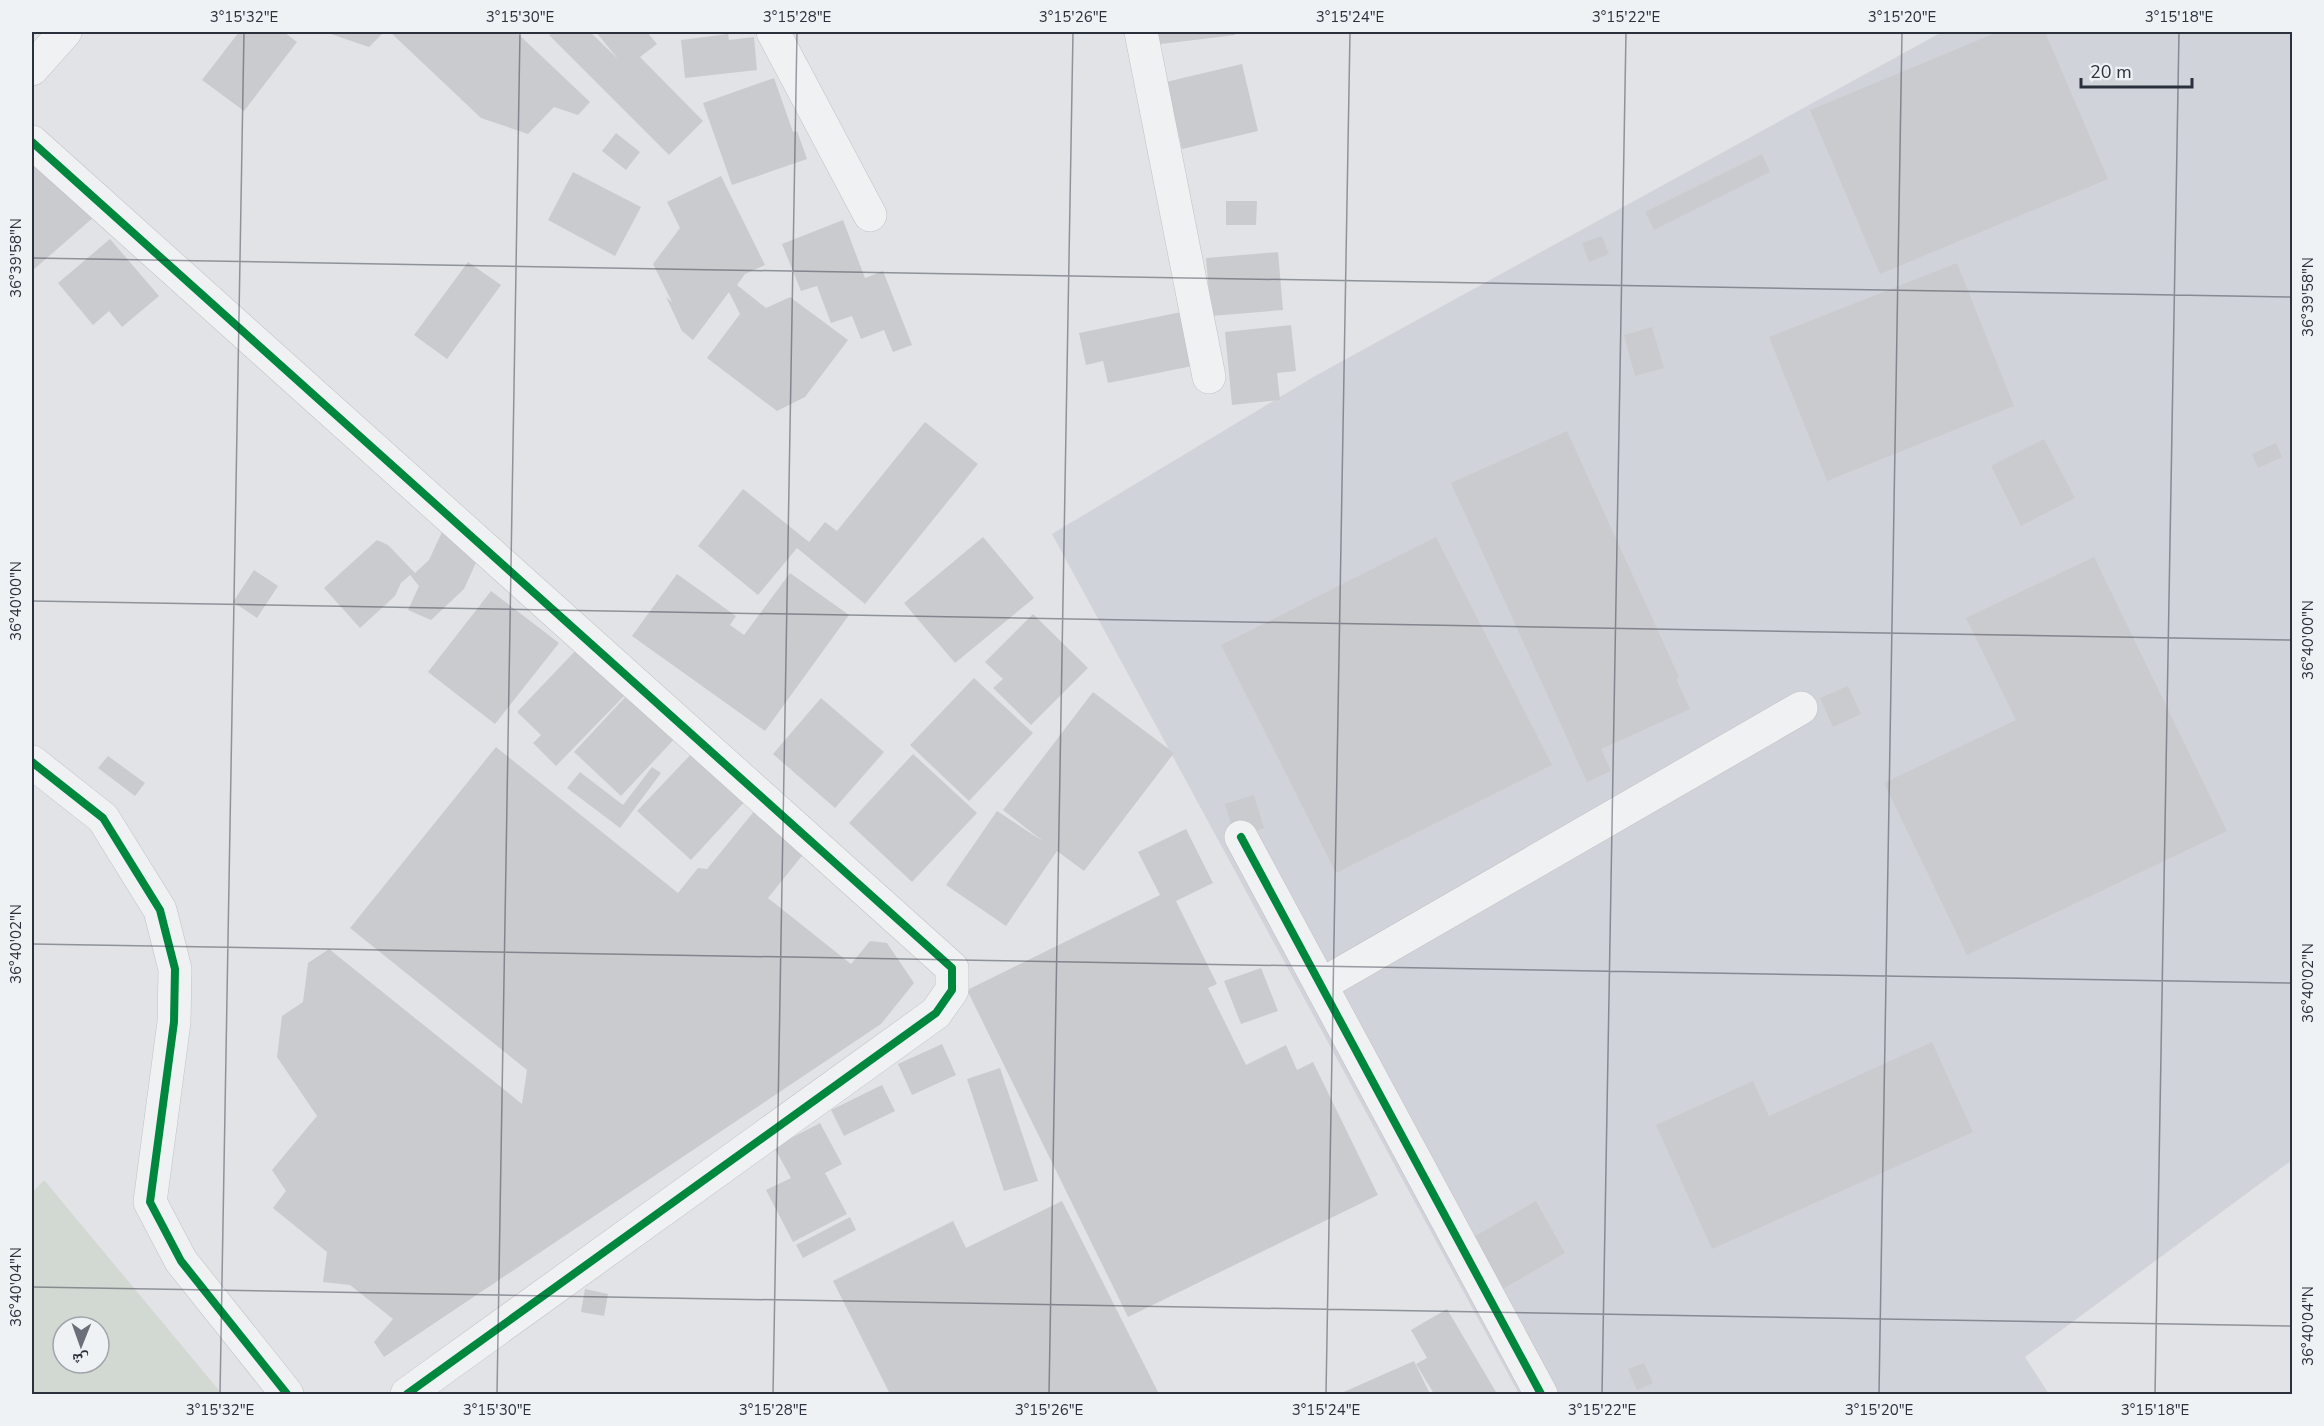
<svg xmlns="http://www.w3.org/2000/svg" width="2324" height="1426" viewBox="0 0 2324 1426" font-family="'Nunito Sans','Noto Naskh Arabic',sans-serif">
	<style>
		.built { fill: #d0d3d9 }
		.green { fill: #d2d9d2; fill-rule: evenodd }
		.building { fill: #cacbce }
		.lines { fill: none; stroke-linecap: round; stroke-linejoin: round }
		.minor-casing { stroke: #c0c1c4; stroke-width: 34 }
		.minor { stroke: #f0f1f3; stroke-width: 33 }
		.cycleway-casing { stroke: #eff2f5; stroke-width: 11 }
		.cycleway { stroke: #00873e; stroke-width: 8 }
		.ticks { fill: none; stroke: #2a313d; stroke-width: 1.5; stroke-opacity: 0.45 }
		.neatline { fill: none; stroke: #2a313d; stroke-width: 2 }
		.ticks-label { font-size: 15px; text-anchor: middle; fill: #2a313d }
	</style>
	<rect width="100%" height="100%" fill="#e1e3e6"/>
	<!-- built -->
	<path class="built" d="M1942 32H2292V1160L2025 1357 2049 1394H1519L1052 534 1315 376Z"/>
	<!-- green -->
	<path class="green" d="M44 1180 222 1394H32V1193ZM63 1327H99V1363H63Z"/>
	<!-- building -->
	<path class="building" d="M239 32H284L297 42 244 111 202 80Z
		M325 32H384L369 47Z
		M390 32H516L590 102 578 115 554 107 528 134 481 118Z
		M553 32H590L618 59 596 32H647L657 44 640 57 703 121 669 155 549 35Z
		M1151 32H1235V35L1153 45Z
		M1998 32H2045L2108 179 1880 274 1810 110Z
		M728 34 729 40 754 37 757 70 685 78 681 40Z
		M1242 64 1258 131 1182 149 1166 82Z
		M774 78 793 132 797 131 807 159 732 185 703 103Z
		M616 133 640 152 626 170 602 151Z
		M32 144 95 216 32 271Z
		M1762 154 1770 172 1654 230 1645 212Z
		M573 172 641 207 615 256 548 220Z
		M721 176 765 265 745 274 737 285 766 308 790 297 848 340 805 397 777 411 707 358 740 314 729 292 693 340 682 331 666 297 672 302 653 264 680 228 667 202Z
		M1226 201H1257L1256 225H1226Z
		M843 220 865 278 883 271 912 345 893 352 884 330 861 339 852 316 831 323 817 286 801 291 782 244Z
		M1602 236 1609 254 1589 262 1582 243Z
		M110 239 159 296 122 327 109 311 93 325 58 283Z
		M1278 252 1283 310 1211 316 1206 258Z
		M468 262 501 285 447 359 414 335Z
		M1957 263 2014 406 1827 481 1769 337Z
		M1191 310 1202 364 1108 383 1103 361 1086 365 1079 333Z
		M1291 325 1296 371 1277 373 1280 400 1232 405 1225 332Z
		M1652 327 1664 368 1635 376 1624 335Z
		M925 422 978 464 865 604 797 548 758 595 698 546 743 489 809 542 825 522 837 531Z
		M1567 431 1679 677 1676 679 1690 709 1601 749 1611 771 1587 782 1451 483Z
		M2044 439 2075 498 2021 526 1991 466Z
		M2276 443 2282 457 2258 468 2252 454Z
		M442 532 480 554 464 589 431 620 408 610 419 586 410 575 401 583 395 596 360 628 324 588 377 540 388 545 415 573 429 560Z
		M983 537 1034 598 955 663 904 603Z
		M1436 537 1552 765 1336 873 1221 645Z
		M2094 557 2227 831 1967 955 1884 783 2016 720 1966 618Z
		M254 570 278 586 257 618 233 602Z
		M790 573 849 615 765 731 632 636 677 574 736 616 730 625 744 635Z
		M491 591 559 643 495 724 428 672Z
		M1033 614 1088 668 1031 725 993 688 1003 679 985 662Z
		M577 649 625 695 556 766 533 743 541 735 517 712Z
		M974 678 1033 733 969 801 910 745Z
		M1848 686 1861 714 1833 727 1820 698Z
		M630 692 677 736 621 796 574 752Z
		M1093 692 1174 753 1084 871 1057 851 1006 926 946 885 997 811 1044 842 1003 810Z
		M821 698 884 752 835 808 773 754Z
		M496 747 678 893 698 868 707 869 756 809 809 847 768 898 851 964 870 941 887 943 914 983 881 1024 384 1357 374 1342 393 1319 350 1285 323 1282 327 1252 273 1208 286 1191 272 1170 317 1116 277 1057 282 1016 303 1002 308 963 329 949 522 1104 527 1070 350 928Z
		M695 750 747 799 691 860 637 811Z
		M913 754 977 813 912 882 849 823Z
		M108 756 145 783 135 796 98 768Z
		M652 767 661 773 620 828 567 788 580 772 623 805Z
		M1254 795 1264 828 1235 837 1225 804Z
		M1186 829 1213 883 1176 901 1217 984 1208 988 1246 1065 1286 1045 1297 1070 1313 1062 1378 1195 1128 1317 967 990 1160 895 1138 852Z
		M1261 968 1278 1011 1241 1024 1224 981Z
		M1932 1042 1973 1132 1712 1249 1656 1125 1753 1081 1769 1116Z
		M942 1044 956 1075 912 1095 898 1064Z
		M1000 1068 1038 1181 1004 1191 967 1079Z
		M882 1085 895 1111 844 1136 831 1110Z
		M820 1123 842 1164 825 1173 847 1214 793 1242 766 1190 791 1178 774 1147Z
		M1062 1201 1159 1394H890L833 1281 953 1221 966 1248Z
		M1536 1201 1565 1253 1494 1294 1465 1242Z
		M850 1217 856 1230 803 1258 796 1245Z
		M585 1289 608 1294 604 1316 581 1312Z
		M1447 1309 1496 1392 1492 1394H1434L1416 1364 1427 1358 1411 1330Z
		M1414 1361 1430 1394H1339Z
		M1644 1363 1653 1383 1637 1390 1628 1369Z"/>
	<g class="lines">
		<!-- minor casing -->
		<g class="minor-casing">
			<path id="minor" d="M773 32 870 215
				M1141 32 1209 377
				M32 69 65 32
				M32 142 952 968V990L936 1013 407 1394
				M32 762 103 818 160 910 175 969 174 1022 150 1202 181 1261 287 1394
				M1241 837 1541 1394
				M1321 985 1801 708"/>
		</g>
		<!-- minor -->
		<use href="#minor" class="minor"/>
		<!-- cycleway casing -->
		<g class="cycleway-casing">
			<path id="cycleway" d="M32 142 952 968V990L936 1013 407 1394
				M32 762 103 818 160 910 175 969 174 1022 150 1202 181 1261 287 1394
				M1241 837 1541 1394"/>
		</g>
		<!-- cycleway -->
		<use href="#cycleway" class="cycleway"/>
	</g>
	<!-- ticks -->
	<path class="ticks" d="M32 258 2292 297M32 601 2292 640M32 944 2292 983M32 1287 2292 1326M220 1394 244 32M497 1394 520 32M773 1394 797 32M1049 1394 1073 32M1326 1394 1350 32M1602 1394 1626 32M1879 1394 1902 32M2155 1394 2179 32"/>
	<!-- border -->
	<rect width="2324" height="1426" fill="none" stroke="#eff2f5" stroke-width="66"/>
	<!-- north arrow -->
	<g transform="translate(81 1345) rotate(181)"><circle r="28" fill="#eff2f5" stroke="#a0a5ab" stroke-width="1.5"/>
	<path d="M0-4.5L10 22L0 15L-10 22Z" fill="#6a6f78"/>
	<text y="-9" font-size="16" font-weight="bold" text-anchor="middle" fill="#2a313d">ش</text>
	</g>
	<!-- scale -->
	<path d="M2081 78v9h111v-9" fill="none" stroke="#2a313d" stroke-width="3"/>
	<text x="2090" y="78" font-size="18" fill="#2a313d" stroke="#eff2f5" stroke-width="4.5" paint-order="stroke">20 m</text>
	<rect x="33" y="33" width="2258" height="1360" class="neatline"/>
	<g class="ticks-label">
		<text x="244" y="22">3°15'32"E</text>
		<text x="520" y="22">3°15'30"E</text>
		<text x="797" y="22">3°15'28"E</text>
		<text x="1073" y="22">3°15'26"E</text>
		<text x="1350" y="22">3°15'24"E</text>
		<text x="1626" y="22">3°15'22"E</text>
		<text x="1902" y="22">3°15'20"E</text>
		<text x="2179" y="22">3°15'18"E</text>
		<text transform="translate(16 258) rotate(-90)" y="5">36°39'58"N</text>
		<text transform="translate(2308 297) rotate(-90)" y="5">36°39'58"N</text>
		<text transform="translate(16 601) rotate(-90)" y="5">36°40'00"N</text>
		<text transform="translate(2308 640) rotate(-90)" y="5">36°40'00"N</text>
		<text transform="translate(16 944) rotate(-90)" y="5">36°40'02"N</text>
		<text transform="translate(2308 983) rotate(-90)" y="5">36°40'02"N</text>
		<text transform="translate(16 1287) rotate(-90)" y="5">36°40'04"N</text>
		<text transform="translate(2308 1326) rotate(-90)" y="5">36°40'04"N</text>
		<text x="220" y="1415">3°15'32"E</text>
		<text x="497" y="1415">3°15'30"E</text>
		<text x="773" y="1415">3°15'28"E</text>
		<text x="1049" y="1415">3°15'26"E</text>
		<text x="1326" y="1415">3°15'24"E</text>
		<text x="1602" y="1415">3°15'22"E</text>
		<text x="1879" y="1415">3°15'20"E</text>
		<text x="2155" y="1415">3°15'18"E</text>
	</g>
</svg>
